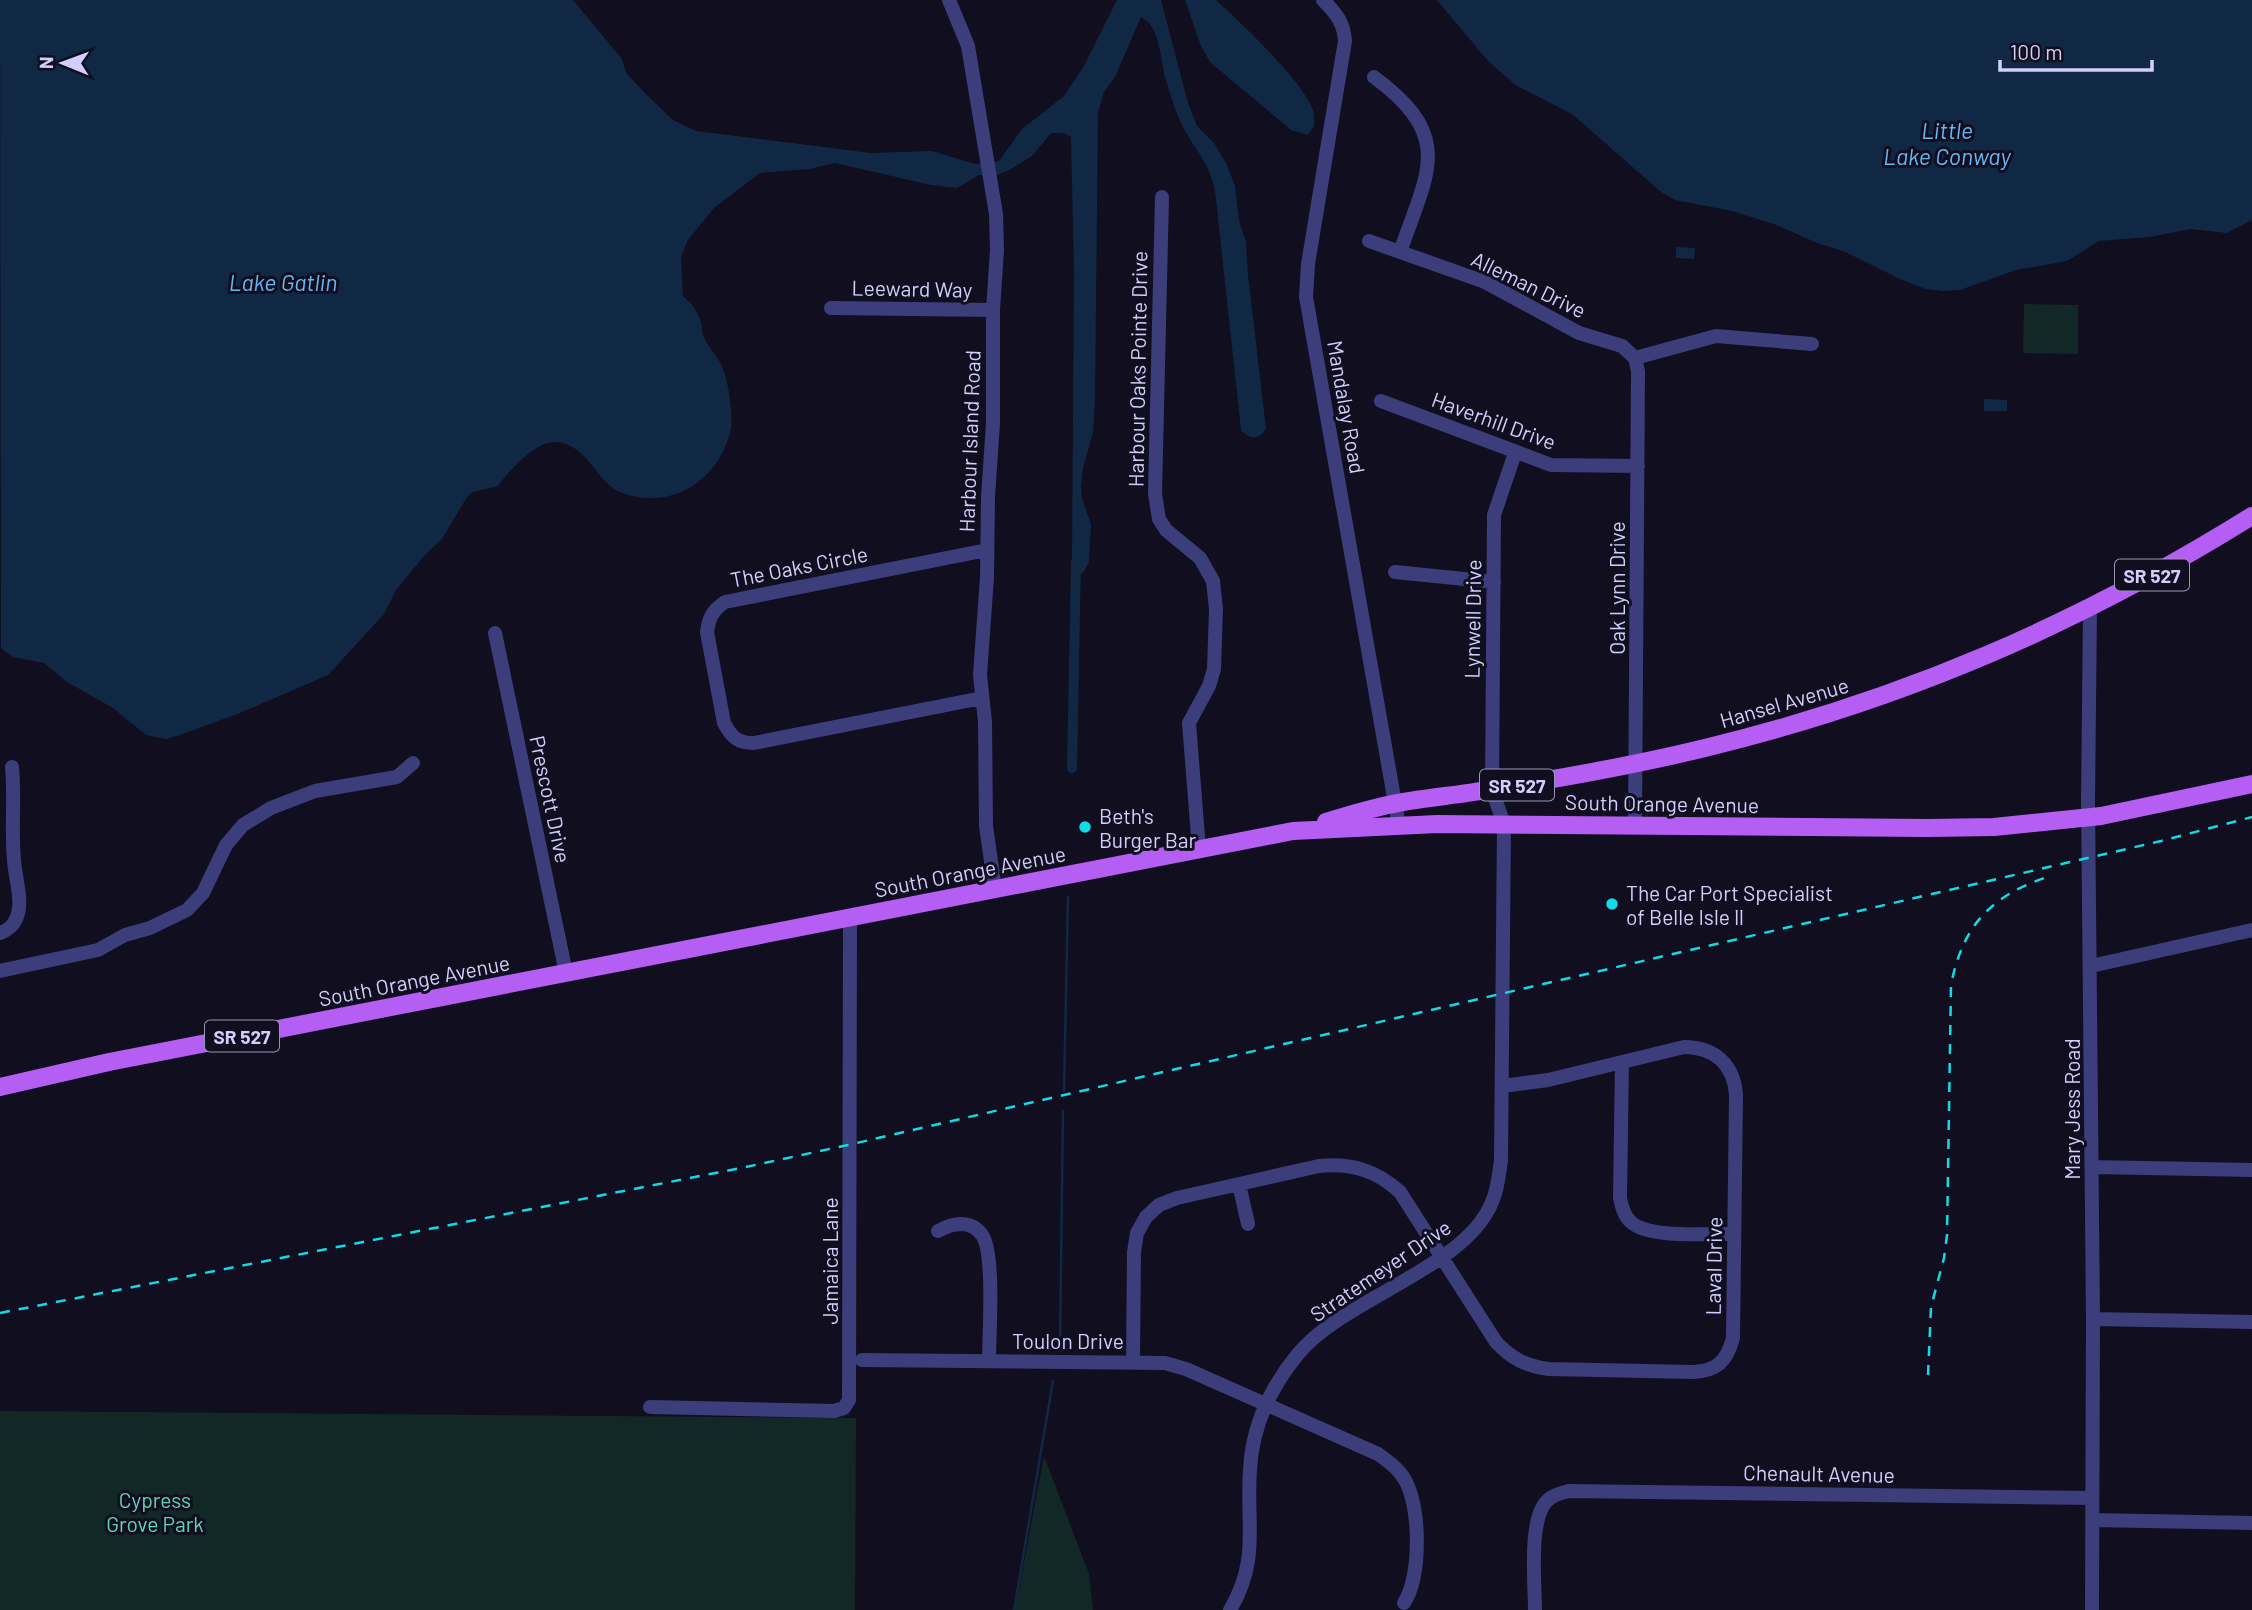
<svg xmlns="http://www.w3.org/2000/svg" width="2252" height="1610" viewBox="0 0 2252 1610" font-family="Barlow,sans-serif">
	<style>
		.green { fill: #112826 }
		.water { fill: #112844 }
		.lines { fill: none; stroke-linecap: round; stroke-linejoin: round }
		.stream { stroke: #112844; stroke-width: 2.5 }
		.canal { stroke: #112844; stroke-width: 10 }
		.minor { stroke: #3c3d7b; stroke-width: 14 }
		.major { stroke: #b55ef4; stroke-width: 18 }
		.rail { stroke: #10dbe7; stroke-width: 2.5; stroke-dasharray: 10 9; stroke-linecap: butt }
		.poi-dot { fill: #10dbe7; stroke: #100e1f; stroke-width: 2.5 }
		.labels { text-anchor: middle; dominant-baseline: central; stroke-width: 6; stroke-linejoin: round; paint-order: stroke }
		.shield { fill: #100e1f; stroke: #9895ba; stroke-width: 2 }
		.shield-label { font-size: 19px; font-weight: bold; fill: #d2cffc }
		.street-label { font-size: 21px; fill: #d2cffc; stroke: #100e1f }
		.poi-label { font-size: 21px; fill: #d2cffc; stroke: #100e1f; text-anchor: start }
		.park-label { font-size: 21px; fill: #61d6b3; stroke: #100e1f }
		.water-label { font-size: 23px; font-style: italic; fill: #65b8f4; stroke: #100e1f }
	</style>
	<rect width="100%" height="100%" fill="#100e1f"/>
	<!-- green -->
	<path class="green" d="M2024 304 2078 305V354L2023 353Z
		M0 1411 856 1418 855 1610H0Z
		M1044 1456 1089 1574 1093 1610H1015Z"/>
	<!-- water -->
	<path class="water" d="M0 0H573L622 59 626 73 646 94 673 120 696 131 871 153 932 151 975 164 999 161 1022 129 1064 96 1084 66 1117 0H1161L1188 103 1197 126 1214 143 1226 163 1235 186 1239 220 1246 242 1248 275 1266 429C1259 440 1250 440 1241 430L1215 190C1209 166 1204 161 1191 141 1179 123 1172 101 1166 80 1160 61 1161 26 1141 17L1115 77 1104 92 1098 112 1095 398 1093 432 1083 468 1081 487 1082 499 1091 524 1089 562 1083 573 1076 575 1072 557 1074 272 1071 137 1064 133H1051L1032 156 1011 169 998 175H979L957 188 931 185 835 163 809 169 760 173 714 208 688 240 681 257 683 296C691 303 698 311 701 322 702 327 702 333 704 338 711 351 721 359 725 375 729 387 733 416 731 428 724 465 693 497 654 498 642 499 623 495 613 488 594 474 583 443 556 442 535 441 509 471 498 486L473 492 467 497 442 539 424 556 396 590 384 614 328 675 240 713 180 735 166 739 146 735 113 708 67 682 44 663 13 657 1 648Z
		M1185 0H1216C1240 22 1303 81 1313 110 1315 114 1314 121 1314 126L1308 135 1291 130 1210 62 1201 46Z
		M1437 0H2252V220L2227 233 2190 229 2150 237 2099 241 2067 261 2016 270 1960 290 1943 291 1926 289 1902 280 1843 251 1817 243 1774 224 1732 211 1675 200 1661 192 1572 114 1517 86 1488 61Z
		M1676 247 1695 248 1694 259 1676 258Z
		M1984 399 2007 400V411H1984Z"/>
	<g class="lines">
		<!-- stream -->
		<path class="stream" d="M1064 1091 1068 897
			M1060 1344 1063 1111
			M1014 1610 1053 1381"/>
		<!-- canal -->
		<path class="canal" d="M1072 768 1076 561"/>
		<!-- minor -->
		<path class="minor" d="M949 0 968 46 996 214 997 250 993 310V423L988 497 987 577 980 675 985 722 986 826 995 889
			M1323 0C1336 13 1344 23 1345 41L1308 264 1306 297 1399 826
			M1374 77C1455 137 1428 171 1400 252
			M1162 197 1155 494 1159 519 1166 530 1200 558 1213 581 1216 609 1214 669 1209 686 1189 723 1199 849
			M1369 241 1485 282 1579 333 1622 346 1635 358 1638 371 1635 826
			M831 308 993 310
			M1635 358 1716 336 1812 344
			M1381 401 1551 465 1638 466
			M1395 572 1494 582
			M2090 608 2088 801 2093 1319 2092 1610
			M495 633 566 973
			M982 698 754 743C738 743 732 738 724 723L707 632C709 617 713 610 725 602L987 550
			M0 933C6 931 13 926 16 919 24 903 15 878 14 860 11 829 15 798 12 767
			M2091 966 2252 930
			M0 971 98 950 125 935 150 928 187 910 203 893 226 845 243 825 271 808 315 791 397 777 413 763
			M1622 1062 1620 1198C1622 1207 1624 1216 1631 1222 1649 1239 1709 1233 1734 1234
			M2092 1167 2252 1170
			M1239 1184 1248 1224
			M938 1231C952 1223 971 1219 982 1235 995 1253 989 1335 989 1360
			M2093 1319 2252 1322
			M862 1360 1165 1363 1186 1369 1378 1454C1389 1462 1399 1469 1405 1480 1421 1508 1421 1577 1404 1603
			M1133 1361 1134 1252 1137 1233 1146 1217 1159 1205 1177 1198 1319 1166C1351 1163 1376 1170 1400 1192L1496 1342C1512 1359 1526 1366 1549 1369L1693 1372C1717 1371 1727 1361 1733 1338L1736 1095C1734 1064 1714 1047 1684 1047L1548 1080 1502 1086
			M650 1407 834 1411 844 1408 849 1400 850 917
			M2092 1520 2252 1523
			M1230 1610C1260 1559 1246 1525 1250 1470 1252 1427 1270 1388 1298 1354 1344 1298 1466 1268 1492 1202 1498 1189 1499 1174 1501 1160L1504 824 1492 790 1494 515 1515 453
			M1535 1610C1535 1584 1528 1517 1548 1500 1554 1494 1562 1493 1569 1491L2092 1498"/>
		<!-- major -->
		<path class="major" d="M1326 822C1350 815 1374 807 1398 803 1429 797 1461 795 1492 789 1563 778 1635 765 1705 748 1903 700 2079 624 2252 516
			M0 1087 109 1062 1293 831 1437 824 1928 828 1994 827 2101 816 2252 784"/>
		<!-- rail -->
		<path class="rail" d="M0 1313 741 1168 848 1145 2161 841 2252 817
			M1928 1375 1931 1307 1944 1258 1947 1235 1951 985C1963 924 1992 895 2050 876"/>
	</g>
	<!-- markers -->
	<g class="poi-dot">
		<circle cx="1085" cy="827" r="7"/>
		<circle cx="1612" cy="904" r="7"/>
	</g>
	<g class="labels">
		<!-- shield labels -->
		<g class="shield">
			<rect x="2115" y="559.5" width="74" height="31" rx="5"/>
			<rect x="1480" y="769.5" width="74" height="31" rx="5"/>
			<rect x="205" y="1020.5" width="74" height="31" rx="5"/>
		</g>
		<g class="shield-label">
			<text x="2152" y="575">SR 527</text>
			<text x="1517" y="785">SR 527</text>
			<text x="242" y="1036">SR 527</text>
		</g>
		<!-- street labels -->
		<g class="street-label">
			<text transform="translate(1529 284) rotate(26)">Alleman Drive</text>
			<text transform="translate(912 288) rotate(1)">Leeward Way</text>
			<text transform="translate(1137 369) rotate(-89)">Harbour Oaks Pointe Drive</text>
			<text transform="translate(1347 407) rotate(80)">Mandalay Road</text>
			<text transform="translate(1494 420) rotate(20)">Haverhill Drive</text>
			<text transform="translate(969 441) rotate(-88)">Harbour Island Road</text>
			<text transform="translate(799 566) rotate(-11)">The Oaks Circle</text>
			<text transform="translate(1616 588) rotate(-90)">Oak Lynn Drive</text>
			<text transform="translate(1472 619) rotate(-89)">Lynwell Drive</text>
			<text transform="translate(1784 702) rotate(-16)">Hansel Avenue</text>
			<text transform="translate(551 799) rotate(78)">Prescott Drive</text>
			<text transform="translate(1662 803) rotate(1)">South Orange Avenue</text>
			<text transform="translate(970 871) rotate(-11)">South Orange Avenue</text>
			<text transform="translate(414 980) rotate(-11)">South Orange Avenue</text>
			<text transform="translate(2071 1109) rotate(-90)">Mary Jess Road</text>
			<text transform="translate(829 1261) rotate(-90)">Jamaica Lane</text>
			<text transform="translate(1713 1266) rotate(-89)">Laval Drive</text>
			<text transform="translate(1380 1270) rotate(-34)">Stratemeyer Drive</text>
			<text x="1068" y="1340">Toulon Drive</text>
			<text transform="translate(1819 1473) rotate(1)">Chenault Avenue</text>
		</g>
		<!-- poi labels -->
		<g class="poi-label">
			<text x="1099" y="815">Beth's<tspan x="1099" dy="24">Burger Bar</tspan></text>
			<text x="1626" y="892">The Car Port Specialist<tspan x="1626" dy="24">of Belle Isle ll</tspan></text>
		</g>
		<!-- park labels -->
		<g class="park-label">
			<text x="155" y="1499">Cypress<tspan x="155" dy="24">Grove Park</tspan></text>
		</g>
		<!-- water labels -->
		<g class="water-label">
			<text x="1947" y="130">Little<tspan x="1947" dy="26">Lake Conway</tspan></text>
			<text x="283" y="282">Lake Gatlin</text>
		</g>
	</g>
	<!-- north arrow -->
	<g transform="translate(63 63) rotate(271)" stroke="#100e1f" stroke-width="5" paint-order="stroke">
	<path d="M0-5L12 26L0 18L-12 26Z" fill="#d2cffc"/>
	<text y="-10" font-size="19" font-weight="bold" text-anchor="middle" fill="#d2cffc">N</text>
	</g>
	<!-- scale -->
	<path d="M2000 60v10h152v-10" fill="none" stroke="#d2cffc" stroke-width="3.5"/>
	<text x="2010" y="60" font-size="21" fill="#d2cffc" stroke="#100e1f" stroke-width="5" paint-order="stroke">100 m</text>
</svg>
